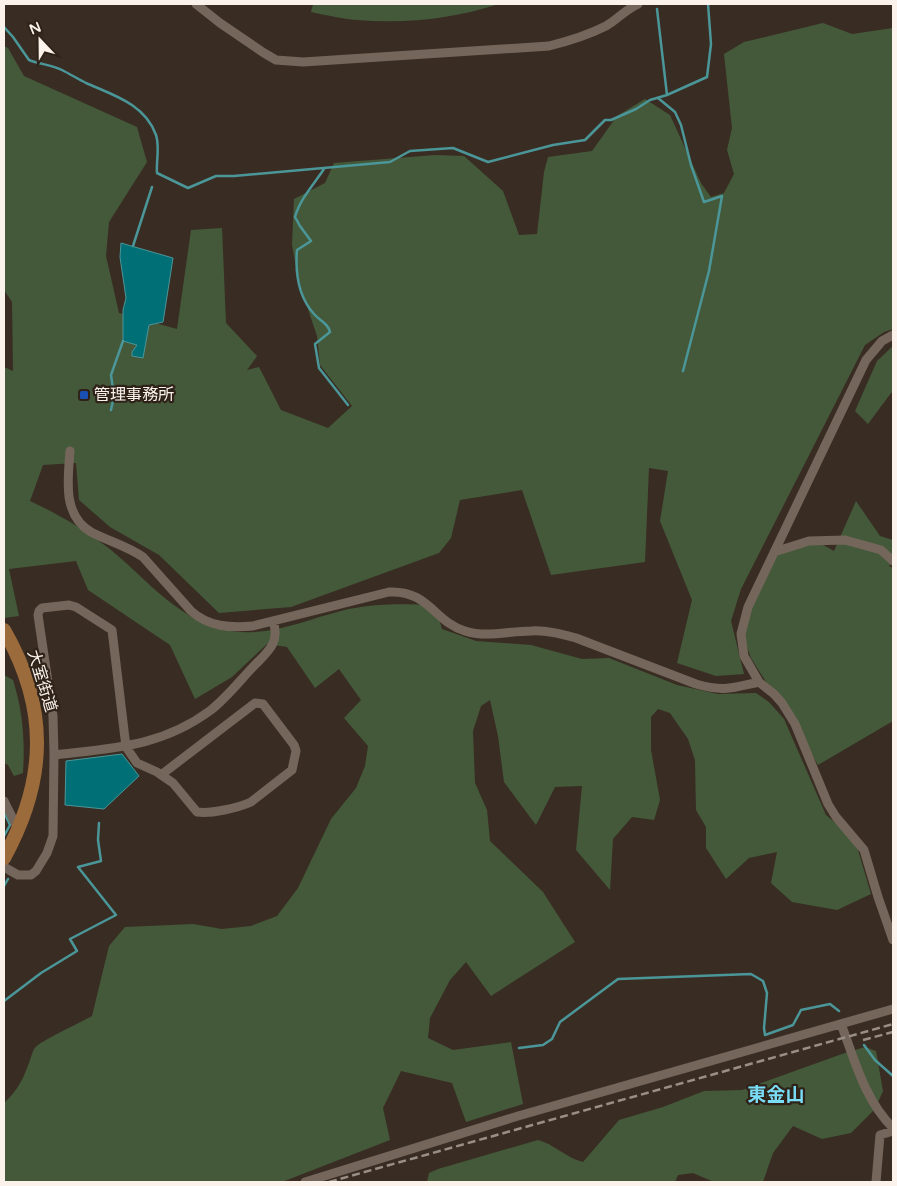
<svg xmlns="http://www.w3.org/2000/svg" width="897" height="1186" viewBox="0 0 897 1186" font-family="'Varela Round','Noto Sans JP',sans-serif">
	<style>
		.green { fill: #44593a }
		.water { fill: #006f76; stroke: #4b9699 }
		.lines { fill: none; stroke-linecap: round; stroke-linejoin: round }
		.stream { stroke: #4b9699; stroke-width: 2.5 }
		.minor { stroke: #75665b; stroke-width: 9 }
		.primary { stroke: #9c6b3b; stroke-width: 14 }
		.rail { stroke: #998f86; stroke-width: 2.5; stroke-dasharray: 8 4; stroke-linecap: butt }
		.transit-dot { fill: #1a4fb4; stroke: #2f2319; stroke-width: 2 }
		.labels { text-anchor: middle; dominant-baseline: central; stroke-width: 4.5; stroke-linejoin: round; paint-order: stroke }
		.poi-label { font-size: 16px; fill: #faf2eb; stroke: #2f2319; text-anchor: start }
		.street-label { font-size: 16px; fill: #faf2eb; stroke: #2f2319 }
		.quarter-label { font-size: 19px; font-weight: bold; fill: #7addf8; stroke: #2f2319 }
	</style>
	<rect width="100%" height="100%" fill="#392d23"/>
	<!-- green -->
	<path class="green" d="M313 4H499C452 19 406 24 357 20 342 19 326 15 311 12Z
		M823 23 852 34 893 28V329L884 332 865 345 741 589 731 621 744 674 716 676 677 663 692 600 660 521 668 471 649 468 645 562 551 575 522 490 460 500 451 538 439 553 291 607 219 613 159 555 110 527 79 500 76 463 43 465 30 501C58 514 86 530 111 550 149 581 179 622 231 631 270 637 305 620 341 611 372 603 404 604 435 605L442 629 476 641 531 645 582 659 609 658 677 685 718 694 756 693 769 702 784 719 826 815 845 831 858 850 871 894 837 910 792 902 771 883 777 852 749 858 726 879 706 848V827L696 810 695 760 688 739 670 713 658 709 651 717V750L660 800 654 820 632 817 613 839 610 890 576 850 582 786 555 787 536 825 504 782 498 736 490 700 481 706 473 731 475 783 487 810 490 841 543 892 575 942 491 996 466 962 450 980 430 1018 428 1038 453 1050 511 1042 523 1104 466 1122 452 1083 401 1071 383 1108 390 1140 282 1182H4V1103C15 1093 22 1082 27 1068 30 1062 31 1055 34 1049 39 1041 80 1023 92 1016L109 946 125 927 193 924 222 929 251 926 277 916 298 888 331 819 356 788 365 766 368 746 344 718 361 700 339 669 315 688 287 647 267 644 232 677 195 699 170 645 88 590 76 561 9 569 19 616 4 618V367L13 371 12 302 4 290V46L8 48 24 76 137 127 147 162 109 222 106 256 119 313 177 329 191 230 222 228 226 323 257 356 247 370 259 367 281 410 328 428 352 406 320 365 317 336 299 282 292 245 294 199 325 183 334 163 435 155 464 156 503 191 519 235 537 234 544 172 548 157 592 151 617 116 645 99 670 115 701 183 711 197 724 193 734 174 727 150 732 128 724 54 744 42Z
		M893 346V392L891 393 868 424 855 411 877 361Z
		M856 501 880 536 893 540V559L889 566 893 568V685H892L893 688V721L818 765 751 658 744 639 749 606 778 554 816 541 834 551Z
		M4 675 13 680C23 712 25 740 23 773L14 776 8 765 4 763Z
		M865 1047 876 1051 883 1091 875 1109 851 1133 822 1139 793 1126 773 1153 763 1182H714L693 1173 678 1175 675 1182H427L429 1173 438 1169 538 1140C554 1144 566 1158 583 1162L619 1120 663 1107 704 1091 742 1090 842 1054Z"/>
	<!-- water -->
	<path class="water" d="M121 243 173 258 163 322 149 325 143 358 132 356V352L137 345 123 341V310L126 298 120 257Z
		M122 754 139 776 104 809 65 805 66 761Z"/>
	<g class="lines">
		<!-- stream -->
		<path class="stream" d="M657 9 667 95
			M4 27 13 37 29 60C39 64 52 65 62 70 70 74 78 79 86 83 113 95 145 104 156 135 160 147 156 161 157 173L188 188 216 176H234L390 162 410 151 453 148 488 162 553 145 585 140 605 120H611L636 109 650 100 667 95 707 77 711 44 708 4
			M658 98 675 112 681 125 691 165 704 202 722 196 709 271 683 371
			M324 169C314 184 300 199 295 217L300 226 311 241 297 250C295 274 298 296 314 314 320 321 328 323 330 332L315 344 319 368 348 405
			M133 246 152 187
			M111 410 114 396 111 375 123 341
			M4 812 10 825 4 836
			M4 886 8 879
			M4 1001 41 973 77 951 70 939 116 915 78 867 101 861 98 840 99 823
			M864 1045 875 1060 893 1076
			M519 1048 543 1045 552 1039 560 1022 618 979 751 974 763 981 767 993 764 1028 765 1035 793 1025 801 1010 830 1004 839 1011"/>
		<!-- minor -->
		<path class="minor" d="M196 4 220 23 264 53 276 60 303 62 549 46C569 41 588 35 606 26 617 20 626 9 638 4
			M893 335 882 341 866 360 748 607 741 634 744 656 759 682 774 694 782 703 795 724 828 804 836 817 864 850 878 897 893 940
			M70 451C68 479 62 515 91 532 108 541 127 546 143 557L191 611C209 627 230 628 253 626L389 592C429 590 434 622 465 631 486 638 509 631 531 631 546 630 561 634 576 638L696 684C724 692 732 688 759 682
			M774 552 809 541 845 540 881 550 893 561
			M54 755C114 748 161 747 211 710 226 698 238 683 251 669 266 653 281 644 273 621
			M4 801 18 829
			M4 867 18 875H31L36 871 47 853 53 836 54 755 53 716 38 615 39 611 42 608 69 605 76 607 112 630 126 747 137 763 157 772 173 783 197 812C211 814 238 808 251 802L292 770 296 751 294 745 263 704 255 703 161 775
			M841 1024C855 1060 864 1099 893 1128
			M305 1182 518 1116 893 1009
			M876 1182 880 1135 893 1131"/>
		<!-- primary -->
		<path class="primary" d="M4 630C49 708 47 780 4 858"/>
		<!-- rail -->
		<path class="rail" d="M863 1040 893 1032
			M329 1182 893 1024"/>
	</g>
	<!-- markers -->
	<rect class="transit-dot" x="79" y="390" width="10" height="10" rx="2.5"/>
	<g class="labels">
		<!-- poi labels -->
		<g class="poi-label">
			<text x="94" y="395">管理事務所</text>
		</g>
		<!-- street labels -->
		<g class="street-label">
			<text transform="translate(42 681) rotate(73)">大室街道</text>
		</g>
		<!-- quarter labels -->
		<g class="quarter-label">
			<text x="776" y="1095">東金山</text>
		</g>
	</g>
	<!-- border -->
	<rect width="897" height="1186" fill="none" stroke="#faf2eb" stroke-width="10"/>
	<!-- north arrow -->
	<g transform="translate(40 40) rotate(338)" stroke="#2f2319" stroke-width="4" paint-order="stroke">
	<path d="M0-4L9 19L0 12L-9 19Z" fill="#faf2eb"/>
	<text y="-8" font-size="14" font-weight="bold" text-anchor="middle" fill="#faf2eb">N</text>
	</g>
</svg>
